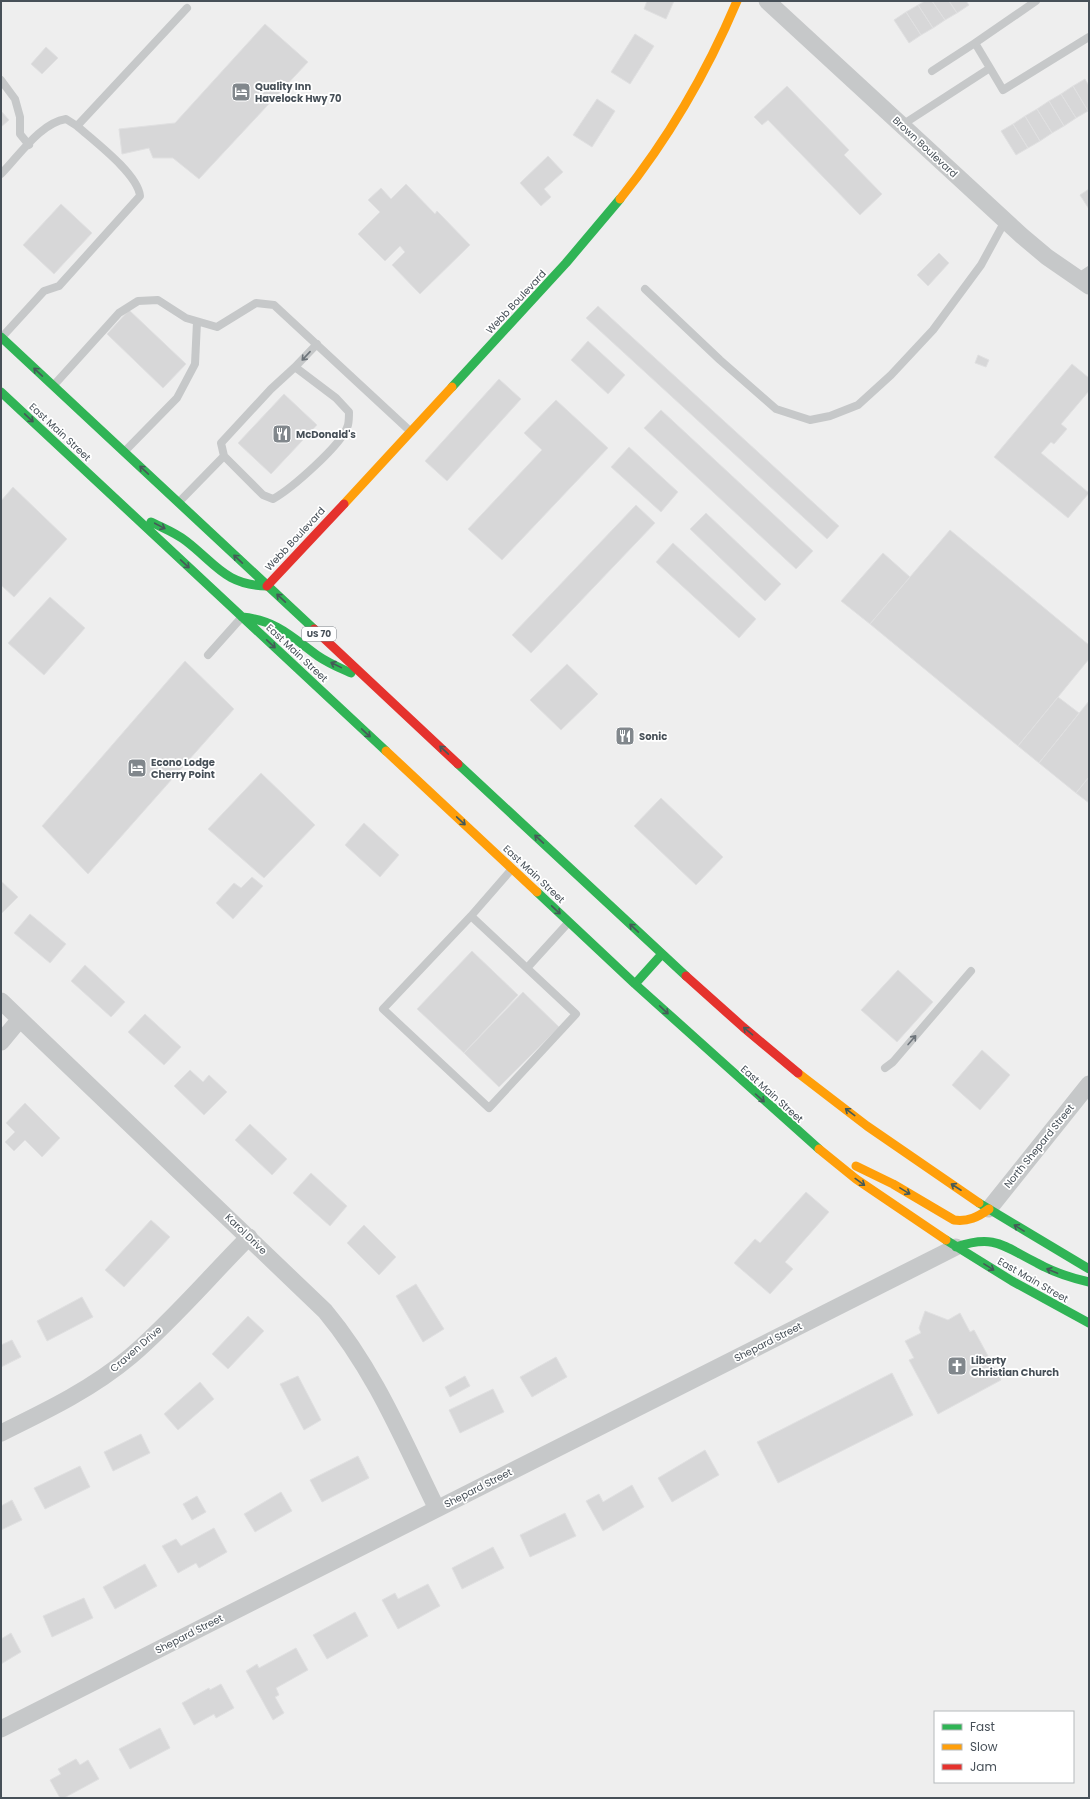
<svg xmlns="http://www.w3.org/2000/svg" width="1090" height="1799" viewBox="0 0 1090 1799" font-family="Poppins,sans-serif">
	<style>
		.building { fill: #d7d7d8; stroke: #e0e0e1 }
		.lines { fill: none; stroke-linecap: round; stroke-linejoin: round }
		.lane { stroke: #c6c8c9; stroke-width: 8 }
		.street { stroke: #c6c8c9; stroke-width: 17 }
		.fast { stroke: #30b455; stroke-width: 9 }
		.slow { stroke: #ff9f0a; stroke-width: 9 }
		.jam { stroke: #e5322d; stroke-width: 9 }
		.oneway { stroke: #6d747a }
		.oneway2 { stroke: #455a58 }
		.labels { text-anchor: middle; dominant-baseline: central; stroke-width: 3.5; stroke-linejoin: round; paint-order: stroke }
		.shield { fill: #fff; stroke: #7e848a; stroke-width: 1 }
		.shield-label { font-size: 9px; font-weight: bold; fill: #475058 }
		.poi-label { font-size: 10px; font-weight: bold; fill: #475058; stroke: #fff; text-anchor: start }
		.street-label { font-size: 10px; fill: #475058; stroke: #fff }
	</style>
	<rect width="100%" height="100%" fill="#eee"/>
	<!-- building -->
	<path class="building" d="M647 1H674L666 19 644 9Z
		M925 1H932L945 20 933 28 918 5Z
		M932 1H949L957 13 945 20Z
		M949 1H966L969 5 957 13Z
		M918 5 933 28 921 35 906 12Z
		M906 12 921 35 909 43 894 20Z
		M265 24 308 62 199 179 173 158H153L149 148 122 154 119 129 175 123Z
		M635 34 654 46 630 84 611 72Z
		M46 47 58 58 42 74 31 64Z
		M1085 79 1089 86 1088 111 1073 86Z
		M787 86 849 150 844 155 882 194 860 215 768 120 762 125 754 117Z
		M1073 86 1088 111 1076 118 1061 94Z
		M1061 94 1076 118 1064 126 1049 101Z
		M597 99 615 111 592 147 573 135Z
		M1049 101 1064 126 1052 133 1037 109Z
		M1037 109 1052 133 1040 141 1025 116Z
		M1 111 9 120 1 127Z
		M1025 116 1040 141 1028 148 1013 124Z
		M1013 124 1028 148 1016 155 1001 131Z
		M548 156 563 172 544 189 551 197 541 206 520 183Z
		M406 184 435 214 437 211 470 245 420 294 392 265 405 252 400 246 385 261 358 234 380 212 368 200 381 188 391 199Z
		M1089 189V209L1080 195Z
		M61 204 92 233 54 274 23 245Z
		M939 253 949 263 928 286 917 275Z
		M598 306 839 526 827 539 586 318Z
		M129 310 186 364 163 388 107 334Z
		M588 341 625 375 608 394 571 360Z
		M978 355 989 360 986 367 975 363Z
		M1072 364 1089 378V391L1061 424 1067 429 1054 444 1051 442 1041 453 1089 493 1068 518 994 457Z
		M499 379 521 399 447 481 425 461Z
		M284 394 317 425 271 474 238 443Z
		M556 400 608 448 502 560 468 529 542 450 524 433Z
		M661 410 813 551 796 569 644 428Z
		M629 447 678 492 661 512 611 467Z
		M13 487 67 539 14 597 1 585V501Z
		M636 505 655 523 531 653 512 635Z
		M706 513 781 584 765 601 690 529Z
		M950 530 1089 645V659L1018 746 870 624Z
		M673 543 756 619 739 638 656 562Z
		M883 553 910 577 870 624 841 601Z
		M50 597 85 628 44 675 8 643Z
		M185 661 234 709 88 874 42 826Z
		M567 664 598 694 561 730 530 700Z
		M1058 697 1079 713 1039 763 1018 746Z
		M1089 701V777L1076 793 1039 763Z
		M261 773 315 825 264 878 208 829Z
		M1089 777V803L1076 793Z
		M661 798 723 857 696 885 634 826Z
		M364 823 399 855 380 877 345 845Z
		M252 877 263 886 233 919 216 903 234 883 241 888Z
		M1 881 18 897 1 914Z
		M30 914 66 944 50 963 14 933Z
		M472 951 518 995 464 1053 417 1009Z
		M85 965 125 1002 111 1017 71 981Z
		M898 970 933 1002 897 1042 861 1010Z
		M523 992 559 1027 499 1087 464 1053Z
		M145 1014 181 1047 164 1065 128 1032Z
		M982 1050 1010 1075 980 1110 952 1085Z
		M190 1070 203 1082 209 1075 227 1092 204 1115 174 1086Z
		M25 1103 60 1138 42 1157 25 1140 14 1151 5 1142 15 1132 6 1123Z
		M250 1124 287 1159 272 1175 235 1140Z
		M311 1173 347 1206 330 1226 293 1193Z
		M806 1192 829 1212 785 1262 793 1269 770 1294 734 1263 755 1239 760 1243Z
		M151 1220 170 1237 124 1287 105 1270Z
		M364 1225 396 1257 379 1275 347 1243Z
		M416 1284 444 1329 423 1342 396 1296Z
		M82 1297 93 1317 47 1341 37 1321Z
		M925 1311 948 1320 960 1313 970 1332 974 1330 1001 1380 938 1414 909 1360 914 1358 905 1341 921 1333 919 1328Z
		M248 1316 264 1331 228 1369 212 1354Z
		M12 1340 21 1357 1 1367V1345Z
		M556 1357 567 1377 532 1397 520 1377Z
		M892 1373 913 1415 778 1483 757 1442Z
		M298 1376 321 1420 304 1430 280 1384Z
		M465 1376 470 1386 450 1397 445 1387Z
		M200 1382 214 1399 178 1430 164 1414Z
		M493 1389 504 1412 460 1433 449 1410Z
		M141 1434 150 1453 113 1471 104 1452Z
		M705 1450 719 1475 672 1502 658 1478Z
		M358 1456 369 1478 322 1502 310 1480Z
		M80 1466 90 1487 45 1509 34 1488Z
		M632 1485 644 1507 603 1531 586 1501 599 1494 603 1502Z
		M281 1492 292 1511 255 1532 244 1514Z
		M197 1496 206 1512 192 1520 183 1504Z
		M12 1500 22 1520 1 1530V1506Z
		M565 1513 576 1536 530 1557 520 1535Z
		M214 1528 227 1552 199 1568 196 1563 178 1573 162 1546 176 1539 181 1546Z
		M493 1547 504 1568 462 1589 452 1568Z
		M145 1564 157 1586 115 1609 103 1587Z
		M428 1584 440 1606 398 1629 382 1600 395 1593 398 1599Z
		M84 1598 93 1618 52 1637 43 1616Z
		M355 1612 368 1636 327 1659 313 1635Z
		M11 1633 21 1652 1 1664V1639Z
		M296 1648 308 1670 276 1688 279 1695 275 1697 284 1713 273 1720 246 1671 257 1664 259 1668Z
		M221 1684 234 1708 216 1718 214 1714 194 1725 182 1703 209 1688 210 1690Z
		M160 1728 170 1748 130 1769 119 1749Z
		M76 1759 80 1765 88 1760 99 1779 64 1798H60L50 1780 61 1774 58 1769Z"/>
	<g class="lines">
		<!-- lane -->
		<path class="lane" d="M975 43 1036 1
			M990 68 1003 90 1089 37
			M1 80 15 99 20 117V134L29 145
			M902 125 990 68 975 43 932 71
			M1 174C19 156 40 123 66 119L77 126
			M1077 278 1089 270
			M645 289 720 360 776 409 810 420 830 416 858 405 891 375 933 330 981 265 1005 221
			M2 337 44 291 59 286 140 196C138 174 94 141 77 126L187 8
			M295 367 336 398 349 412C349 416 349 421 348 425 343 444 291 489 273 499L263 495 224 456 221 443 271 389Z
			M295 367 317 344
			M54 385 119 313 138 301 158 300 186 318 217 327 256 303 274 305 410 431
			M125 451 177 398 195 364 197 322
			M179 502 224 456
			M208 655 242 617
			M471 916 576 1014 489 1108 383 1009Z
			M471 916 511 870
			M527 968 568 923
			M885 1068 893 1062 971 971"/>
		<!-- street -->
		<path class="street" d="M767 1 1022 236 1047 257 1089 286
			M1 1001 325 1311C375 1371 403 1440 437 1509
			M1 1042 20 1019
			M989 1209 1089 1084
			M1 1433C46 1411 92 1389 131 1356 173 1320 210 1276 249 1237
			M1 1729 956 1247"/>
		<!-- fast -->
		<path class="fast" d="M1 337 314 629
			M452 387 566 263 620 199
			M1 392 386 751
			M151 522C163 528 176 533 186 541 216 564 225 585 267 586
			M242 617C276 620 292 637 318 656 328 663 340 668 351 673
			M458 764 686 976
			M537 892 635 984 819 1149
			M635 984 662 954
			M979 1203 1089 1269
			M946 1240 1012 1281 1089 1323
			M956 1247C995 1234 1003 1246 1037 1263 1053 1272 1071 1278 1089 1282"/>
		<!-- slow -->
		<path class="slow" d="M620 199C669 138 707 72 737 1
			M344 504 452 387
			M386 751 537 892
			M798 1073 867 1126 979 1203
			M819 1149 856 1179 946 1240
			M856 1166 893 1184 954 1220C968 1222 978 1217 989 1209"/>
		<!-- jam -->
		<path class="jam" d="M267 586 344 504
			M314 629 458 764
			M686 976 743 1027 798 1073"/>
	</g>
	<!-- one-way arrows -->
	<defs><path id="oneway-shaft" d="M-6 0H5M1.5-3L5.5 0L1.5 3" fill="none" stroke-width="1.6" stroke-linecap="round" stroke-linejoin="round"/></defs>
	<g class="oneway">
		<use href="#oneway-shaft" transform="translate(306 356) rotate(133)"/>
		<use href="#oneway-shaft" transform="translate(912 1040) rotate(-49)"/>
	</g>
	<g class="oneway2">
		<use href="#oneway-shaft" transform="translate(38 372) rotate(-137)"/>
		<use href="#oneway-shaft" transform="translate(29 418) rotate(43)"/>
		<use href="#oneway-shaft" transform="translate(144 470) rotate(-137)"/>
		<use href="#oneway-shaft" transform="translate(160 526) rotate(28)"/>
		<use href="#oneway-shaft" transform="translate(238 559) rotate(-137)"/>
		<use href="#oneway-shaft" transform="translate(185 564) rotate(43)"/>
		<use href="#oneway-shaft" transform="translate(281 598) rotate(-137)"/>
		<use href="#oneway-shaft" transform="translate(271 644) rotate(43)"/>
		<use href="#oneway-shaft" transform="translate(336 665) rotate(-154)"/>
		<use href="#oneway-shaft" transform="translate(366 733) rotate(43)"/>
		<use href="#oneway-shaft" transform="translate(444 750) rotate(-137)"/>
		<use href="#oneway-shaft" transform="translate(461 821) rotate(43)"/>
		<use href="#oneway-shaft" transform="translate(539 839) rotate(-137)"/>
		<use href="#oneway-shaft" transform="translate(556 910) rotate(43)"/>
		<use href="#oneway-shaft" transform="translate(634 928) rotate(-137)"/>
		<use href="#oneway-shaft" transform="translate(664 1010) rotate(43)"/>
		<use href="#oneway-shaft" transform="translate(748 1031) rotate(-140)"/>
		<use href="#oneway-shaft" transform="translate(760 1098) rotate(42)"/>
		<use href="#oneway-shaft" transform="translate(850 1112) rotate(-143)"/>
		<use href="#oneway-shaft" transform="translate(860 1182) rotate(36)"/>
		<use href="#oneway-shaft" transform="translate(956 1187) rotate(-147)"/>
		<use href="#oneway-shaft" transform="translate(905 1191) rotate(31)"/>
		<use href="#oneway-shaft" transform="translate(1019 1228) rotate(-148)"/>
		<use href="#oneway-shaft" transform="translate(989 1267) rotate(32)"/>
		<use href="#oneway-shaft" transform="translate(1052 1271) rotate(-157)"/>
	</g>
	<!-- icons -->
	<defs>
		<g id="hotel-square" transform="scale(1)"><rect x="-9" y="-9" width="18" height="18" rx="4" fill="#81878c" stroke="#fff"/><path d="M-6-4.5h1.5V1H6V5H4.5V3h-9V5H-6ZM-4 0a1.8 1.8 0 1 1 3.6 0ZM.5 0V-2.5h3Q6-2.5 6 0Z" fill="#fff"/></g>
		<g id="restaurant-square" transform="scale(1)"><rect x="-9" y="-9" width="18" height="18" rx="4" fill="#81878c" stroke="#fff"/><path d="M-5-6h1v4h1v-4h1v4h1v-4h1v5L-1.5 .5V6h-2V.5L-5-1ZM5-6V6H3V1.5H1.5Q1.5-4 5-6Z" fill="#fff"/></g>
		<g id="church-square" transform="scale(1)"><rect x="-9" y="-9" width="18" height="18" rx="4" fill="#81878c" stroke="#fff"/><path d="M-1.2-6h2.4v3.5h3.3v2.4h-3.3V6h-2.4V-.1h-3.3v-2.4h3.3Z" fill="#fff"/></g>
	</defs>
	<g fill-rule="evenodd">
		<use href="#hotel-square" x="241" y="92"/>
		<use href="#restaurant-square" x="282" y="434"/>
		<use href="#restaurant-square" x="625" y="736"/>
		<use href="#hotel-square" x="137" y="768"/>
		<use href="#church-square" x="957" y="1366"/>
	</g>
	<g class="labels">
		<!-- shield labels -->
		<rect class="shield" x="302" y="627" width="34" height="14" rx="3"/>
		<g class="shield-label">
			<text x="319" y="634">US 70</text>
		</g>
		<!-- poi labels -->
		<g class="poi-label">
			<text x="255" y="86">Quality Inn<tspan x="255" dy="12">Havelock Hwy 70</tspan></text>
			<text x="296" y="434">McDonald's</text>
			<text x="639" y="736">Sonic</text>
			<text x="151" y="762">Econo Lodge<tspan x="151" dy="12">Cherry Point</tspan></text>
			<text x="971" y="1360">Liberty<tspan x="971" dy="12">Christian Church</tspan></text>
		</g>
		<!-- street labels -->
		<g class="street-label">
			<text transform="translate(925 147) rotate(43)">Brown Boulevard</text>
			<text transform="translate(516 302) rotate(-47)">Webb Boulevard</text>
			<text transform="translate(60 432) rotate(43)">East Main Street</text>
			<text transform="translate(295 539) rotate(-47)">Webb Boulevard</text>
			<text transform="translate(297 653) rotate(43)">East Main Street</text>
			<text transform="translate(534 874) rotate(43)">East Main Street</text>
			<text transform="translate(772 1094) rotate(42)">East Main Street</text>
			<text transform="translate(1039 1146) rotate(-51)">North Shepard Street</text>
			<text transform="translate(246 1234) rotate(44)">Karol Drive</text>
			<text transform="translate(1033 1280) rotate(30)">East Main Street</text>
			<text transform="translate(768 1342) rotate(-27)">Shepard Street</text>
			<text transform="translate(136 1349) rotate(-41)">Craven Drive</text>
			<text transform="translate(478 1488) rotate(-27)">Shepard Street</text>
			<text transform="translate(189 1634) rotate(-27)">Shepard Street</text>
		</g>
	</g>
	<!-- border -->
	<rect width="1090" height="1799" fill="none" stroke="#475058" stroke-width="4"/>
	<!-- legend -->
	<rect x="934" y="1711" width="140" height="72" fill="#ffffff" stroke="#b5b9bc"/>
	<rect x="942" y="1724" width="20" height="6" fill="#30b455" stroke="#b5b9bc"/>
	<text x="970" y="1731" font-size="12" fill="#475058">Fast</text>
	<rect x="942" y="1744" width="20" height="6" fill="#ff9f0a" stroke="#b5b9bc"/>
	<text x="970" y="1751" font-size="12" fill="#475058">Slow</text>
	<rect x="942" y="1764" width="20" height="6" fill="#e5322d" stroke="#b5b9bc"/>
	<text x="970" y="1771" font-size="12" fill="#475058">Jam</text>
</svg>
